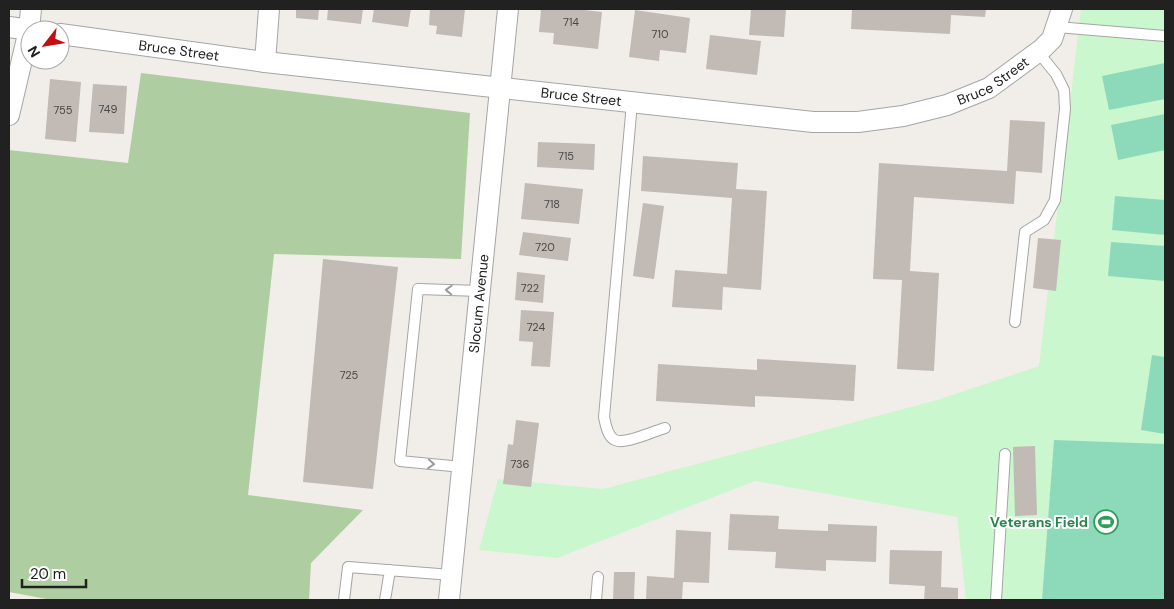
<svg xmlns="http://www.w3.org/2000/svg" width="1174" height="609" viewBox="0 0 1174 609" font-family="'DM Sans',sans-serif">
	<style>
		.forest { fill: #aecda0 }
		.park { fill: #caf7cd }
		.pitch { fill: #8ddabb }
		.building { fill: #c1bab5 }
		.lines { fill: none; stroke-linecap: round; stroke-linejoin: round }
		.lane-casing { stroke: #a5a5a5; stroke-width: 12 }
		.street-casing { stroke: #a5a5a5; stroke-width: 22 }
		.lane { stroke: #fff; stroke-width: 10 }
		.street { stroke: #fff; stroke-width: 20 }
		.oneway { stroke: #9b9b9b }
		.labels { text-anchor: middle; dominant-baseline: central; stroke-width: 4; stroke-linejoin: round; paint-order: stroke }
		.number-label { font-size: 11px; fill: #494746 }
		.street-label { font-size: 14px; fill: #212121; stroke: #fff }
		.leisure-label { font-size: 14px; font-weight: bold; fill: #27864d; stroke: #fff; text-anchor: end }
	</style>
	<rect width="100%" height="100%" fill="#f1eee9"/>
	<!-- forest -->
	<path class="forest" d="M141 73 470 113 461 259 274 254 248 495 363 510 311 563 309 600H52L9 592V150L128 163Z"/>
	<!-- park -->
	<path class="park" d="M1081 9H1165V600H966L957 517 755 481 557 558 479 550 498 479 603 489 937 400 1039 366Z"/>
	<!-- pitch -->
	<path class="pitch" d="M1165 63V99L1109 110 1102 76Z
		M1165 114V150L1118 160 1111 125Z
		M1115 196 1165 200V235L1112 230Z
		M1111 242 1165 246V281L1108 276Z
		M1152 355 1165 357V434L1141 430Z
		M1054 440 1165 444V600H1042Z"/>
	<!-- building -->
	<path class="building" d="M296 9H319L318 20 296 18Z
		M328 9H363L361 24 327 20Z
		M374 9H411L408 27 372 22Z
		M430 9H465L462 37 436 34 437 26 429 25Z
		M541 9H575L602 12 598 49 553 44 554 33 539 32Z
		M751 9H786L784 37 749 35Z
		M852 9H986L985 17 951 15 950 34 851 29Z
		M635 10 690 18 686 53 660 50 659 61 629 57Z
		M710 35 761 41 757 75 706 69Z
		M50 79 81 82 76 142 45 139Z
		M93 84 127 86 124 134 89 132Z
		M1010 120 1045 122 1042 173 1016 171 1014 204 914 197 910 271 939 273 934 371 897 369 902 280 873 279 879 163 1007 171Z
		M538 142 595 144 594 170 537 167Z
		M643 156 738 163 736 189 767 191 761 290 723 287 722 310 672 307 675 270 727 274 732 198 641 191Z
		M525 183 583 189 579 224 521 219Z
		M643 203 664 206 654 279 633 276Z
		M523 232 571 238 568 261 519 255Z
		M1038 238 1061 240 1056 291 1033 288Z
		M323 259 398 267 373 489 303 482Z
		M517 272 545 275 543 303 515 300Z
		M521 310 554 312 550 367 531 366 533 342 519 341Z
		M757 359 856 365 854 401 755 396V407L656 401 658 364 757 370Z
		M516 420 539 423 531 487 503 484 508 444 513 445Z
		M1035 446 1037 515 1015 516 1013 447Z
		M730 514 779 516 778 529 828 531V524L877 526 876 562 826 560V571L775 568 776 552 728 550Z
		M676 530 711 532 709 583 683 582 682 600H646L647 576 674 578Z
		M890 550 942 551 941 587 958 588V600H924L925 586 889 584Z
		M614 572H635L634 600H613Z"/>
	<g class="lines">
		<!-- lane casing -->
		<g class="lane-casing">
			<path id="lane" d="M1057 27 1165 36
				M632 103 604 417C609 443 615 445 639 437 648 434 656 431 665 428
				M1015 322 1025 232 1044 220 1055 200 1065 109 1064 90 1056 74 1038 52
				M462 467 400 461 418 289 480 291
				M344 600 348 567 452 575
				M385 600 390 570
				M596 600 598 577
				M996 600 1005 454"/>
		</g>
		<!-- street casing -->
		<g class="street-casing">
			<g id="street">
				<path d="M9 27 30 30"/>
				<path id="s1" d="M60 34 265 62 813 122H858L903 116 947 105 989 88 1042 49 1052 39 1062 9"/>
				<path d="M265 62 269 9"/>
				<path d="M9 115 29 30 31 9"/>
				<path id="s2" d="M449 600 508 9"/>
			</g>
		</g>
		<!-- lane -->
		<use href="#lane" class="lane"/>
		<!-- street -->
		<use href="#street" class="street"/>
	</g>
	<!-- one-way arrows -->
	<defs><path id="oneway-chevron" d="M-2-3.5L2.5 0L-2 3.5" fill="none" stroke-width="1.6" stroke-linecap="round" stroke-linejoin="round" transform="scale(1.25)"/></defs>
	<g class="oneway">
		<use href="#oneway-chevron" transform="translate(449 290) rotate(-178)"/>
		<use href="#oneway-chevron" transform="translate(431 464) rotate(5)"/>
	</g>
	<!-- icons -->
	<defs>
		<g id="stadium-ring" transform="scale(1.25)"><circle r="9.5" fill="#fff" stroke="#2e9e5b" stroke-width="1.5"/><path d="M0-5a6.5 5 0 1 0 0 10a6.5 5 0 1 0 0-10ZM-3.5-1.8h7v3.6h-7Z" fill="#2e9e5b"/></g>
	</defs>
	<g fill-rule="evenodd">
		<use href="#stadium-ring" x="1106" y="522"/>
	</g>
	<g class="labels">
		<!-- number labels -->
		<g class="number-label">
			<text x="571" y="22">714</text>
			<text x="660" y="34">710</text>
			<text x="108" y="109">749</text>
			<text x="63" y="110">755</text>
			<text x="566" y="156">715</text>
			<text x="552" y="204">718</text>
			<text x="545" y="247">720</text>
			<text x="530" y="288">722</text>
			<text x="536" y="327">724</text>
			<text x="349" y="375">725</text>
			<text x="520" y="464">736</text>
		</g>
		<!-- street labels -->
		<g class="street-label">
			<text stroke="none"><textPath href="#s1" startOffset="120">Bruce Street</textPath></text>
			<text stroke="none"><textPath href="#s1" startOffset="946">Bruce Street</textPath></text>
			<text stroke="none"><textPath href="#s1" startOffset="525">Bruce Street</textPath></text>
			<text stroke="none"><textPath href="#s2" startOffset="298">Slocum Avenue</textPath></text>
		</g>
		<!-- leisure labels -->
		<g class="leisure-label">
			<text x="1088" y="522">Veterans Field</text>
		</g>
	</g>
	<!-- border -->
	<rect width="1174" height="609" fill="none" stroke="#212121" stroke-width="20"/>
	<!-- north arrow -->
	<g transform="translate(45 45) rotate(239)"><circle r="24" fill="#ffffff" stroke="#a6a6a6"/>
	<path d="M0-4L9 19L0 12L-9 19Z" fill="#c50e11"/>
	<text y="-8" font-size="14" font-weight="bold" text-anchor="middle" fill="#212121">N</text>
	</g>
	<!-- scale -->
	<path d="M22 579v8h64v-8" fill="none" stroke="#212121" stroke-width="2.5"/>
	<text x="30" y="579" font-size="15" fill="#212121" stroke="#ffffff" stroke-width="4" paint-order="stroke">20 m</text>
</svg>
